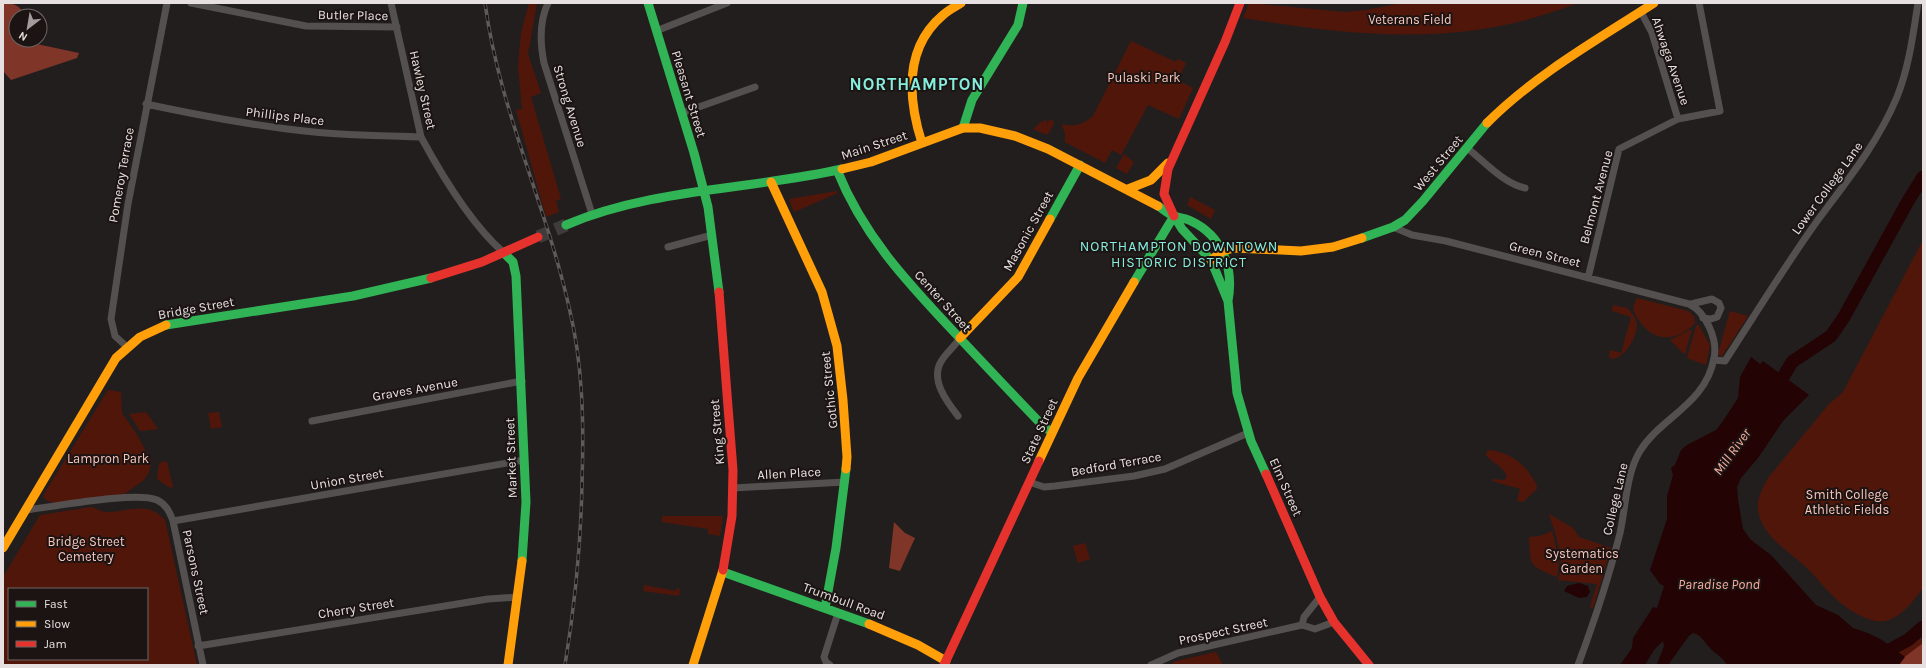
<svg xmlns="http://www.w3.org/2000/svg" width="1926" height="668" viewBox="0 0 1926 668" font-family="Karla,sans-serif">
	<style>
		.green { fill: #51160a; fill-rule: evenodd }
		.forest { fill: #7f3527 }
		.water { fill: #230303 }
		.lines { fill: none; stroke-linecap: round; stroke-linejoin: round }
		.river { stroke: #230303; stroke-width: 13 }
		.highway-tunnel { stroke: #403b3b; stroke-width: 13; stroke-dasharray: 13 6; stroke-linecap: butt }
		.street { stroke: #545050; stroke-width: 7 }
		.fast { stroke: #30b455; stroke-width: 9 }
		.slow { stroke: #ff9f0a; stroke-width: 9 }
		.jam { stroke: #e5322d; stroke-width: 9 }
		.rail-casing { stroke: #5e5a5a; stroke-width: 3.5 }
		.rail { stroke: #1c1413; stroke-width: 2; stroke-dasharray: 6; stroke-linecap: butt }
		.labels { text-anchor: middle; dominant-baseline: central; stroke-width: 4; stroke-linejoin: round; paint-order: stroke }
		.street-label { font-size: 13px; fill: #e6e1e0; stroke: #1c1413 }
		.park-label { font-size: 13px; fill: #fac8bd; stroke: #1c1413 }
		.neighbourhood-label { font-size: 14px; letter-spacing: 1px; fill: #86eedf; stroke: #1c1413 }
		.water-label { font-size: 14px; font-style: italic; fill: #f7ae9e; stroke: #1c1413 }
		.district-label { font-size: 17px; font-weight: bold; letter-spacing: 1px; fill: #86eedf; stroke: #1c1413 }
	</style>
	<rect width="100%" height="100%" fill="#231e1e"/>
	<!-- green -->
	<path class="green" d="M529 3H537L528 54 541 93 531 97 561 199 556 201 559 212 546 217 516 110 522 109 518 66 521 33Z
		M1249 3 1345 12 1366 10 1402 3H1577C1466 48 1358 37 1243 18Z
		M1131 41 1176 62 1178 59 1186 63 1178 80 1193 88 1179 119 1148 105 1121 155 1112 150 1105 163 1065 142V133L1062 126 1063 124C1075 128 1085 123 1093 116Z
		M1047 120V125L1049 120 1054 121 1053 126 1047 135 1033 129 1041 122Z
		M1124 154 1134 162 1127 174 1116 168Z
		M837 191 838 193 794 212 789 199Z
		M1190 197 1215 210 1211 219 1187 205Z
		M1923 240V588C1914 600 1901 618 1885 621 1869 624 1845 608 1834 597 1825 589 1818 579 1809 570 1792 553 1766 540 1759 515 1755 501 1762 489 1768 478L1829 404 1843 392Z
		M1637 298 1688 311 1694 316 1695 323C1692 327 1687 330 1682 333 1660 345 1641 330 1633 309H1634L1633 307Z
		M1613 305 1627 308C1631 312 1636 318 1637 324 1637 337 1626 356 1613 359L1609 357 1610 350 1621 353 1631 317 1612 311Z
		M1730 311 1748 316 1722 356H1720L1718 354Z
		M1698 324 1710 345 1706 365 1687 358 1696 326Z
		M1692 329 1685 354H1684L1670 340Z
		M108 390 121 392 122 413 136 433 150 459 151 464 149 472 144 480 120 497 53 503 43 498 44 494Z
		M146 412 158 429 140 431 129 414Z
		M219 412 222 427 211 429 208 413Z
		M1490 450C1508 453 1520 460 1530 474 1533 479 1537 483 1537 489L1523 502 1517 501 1520 489 1492 481 1493 479 1504 480 1507 477C1502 464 1494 465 1486 455L1487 451Z
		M167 461 173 487 170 488 157 479 159 463Z
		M91 507C96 508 101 512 106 512 128 512 148 500 165 520L197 665H3V577L40 515ZM9 589H147V659H9Z
		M1549 514 1573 528 1579 537 1611 548 1593 608 1590 607 1597 584 1558 580C1566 559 1555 534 1549 514Z
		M662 516H723L720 536 708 534V529L662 522Z
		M1552 531C1556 545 1561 563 1557 577 1528 565 1531 567 1529 537L1540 536Z
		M1085 543 1090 559 1078 563 1073 546Z
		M644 585 676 591 677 588 680 589 679 596 643 591Z
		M1923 638V665H1853Z
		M1216 652 1223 665H1173L1172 663 1176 661Z"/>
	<!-- forest -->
	<path class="forest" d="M3 3C13 3 21 5 24 16H16V40H31L32 43 79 53 77 58 11 80 3 71Z
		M894 522 905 533 915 538 900 571 889 568Z
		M1923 643V665H1894Z"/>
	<!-- water -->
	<path class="water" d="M1751 357 1760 364 1763 361 1809 395 1783 421 1758 458 1741 478 1737 487 1738 499 1743 529 1751 540 1771 555 1816 605 1838 615 1853 628 1868 633 1882 640 1905 657 1899 665H1727C1722 656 1715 654 1709 647 1703 641 1702 635 1693 633L1689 636 1668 665 1657 664 1664 646 1663 641 1654 650 1645 665H1620L1632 648 1633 638 1653 607 1657 608 1664 586 1660 584 1650 570 1667 519V496L1673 475 1671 468 1675 465 1681 450 1687 445 1716 430 1723 421 1738 398 1740 377Z
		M1579 583 1588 586 1590 592 1587 597 1579 598 1564 591 1567 586Z"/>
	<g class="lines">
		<!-- river -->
		<path class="river" d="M1775 391 1792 362 1831 336 1844 317 1908 201 1923 177
			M1878 656 1908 640 1923 627"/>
		<!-- highway-tunnel -->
		<path class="highway-tunnel" d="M538 237 566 225"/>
		<!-- street -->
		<path class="street" d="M191 3 306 26 397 27
			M391 3 421 137C441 174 472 225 504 253
			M548 3C539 22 540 43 544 63L592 214
			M1641 12 1652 33 1678 119
			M656 31 727 3
			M146 104C193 114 240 123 287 129 332 135 377 136 421 137
			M682 113 755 87
			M1467 148C1484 161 1504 184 1525 188
			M1393 227 1412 235 1446 241 1689 304C1706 312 1718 340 1714 358 1706 404 1661 417 1640 451 1626 474 1626 506 1620 533 1609 577 1594 622 1578 665
			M668 247 712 235
			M1588 278 1619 149 1678 119 1720 111 1699 3
			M1691 304 1712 299 1719 303 1721 308 1717 317 1711 319 1703 318
			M127 347 115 336 111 319 128 204 167 3
			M1714 360 1725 361C1755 315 1783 269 1815 224 1845 183 1877 145 1897 97 1909 67 1913 35 1918 3
			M958 416C947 402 929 379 942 360 947 352 954 347 960 338
			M312 421 522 381
			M1029 482 1044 487 1055 486 1134 476 1165 469 1248 433
			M733 488 845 482
			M26 510C53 507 136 491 157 500 166 504 170 512 173 521L203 665
			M173 521 524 460
			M1302 625 1304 617 1320 597
			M198 646 488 599 518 597
			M830 665 826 662 824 657 838 613
			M1151 665 1178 653 1302 625 1315 629 1334 622"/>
		<!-- fast -->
		<path class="fast" d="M648 3 694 153 708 207 719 292
			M963 128 972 100 1018 25 1023 3
			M837 170C863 235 906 281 954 332 984 364 1014 396 1044 427L1052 432
			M1158 206C1163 209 1168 214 1174 216 1179 218 1186 218 1191 221 1223 236 1234 269 1228 301
			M1174 216 1182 229 1211 260 1228 301 1237 393 1251 441 1266 474
			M1050 219 1080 165
			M566 225C653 188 750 190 842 169
			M1362 238 1393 227 1405 220 1423 201 1487 123
			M504 253 513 262 516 276 526 502 522 561
			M1134 282 1174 216
			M166 325 353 296 431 278
			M723 572 869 624
			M825 608 836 548 846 469"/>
		<!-- slow -->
		<path class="slow" d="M1487 123C1536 74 1597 40 1654 3
			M922 143C908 99 904 48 943 15 948 10 955 7 961 3
			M842 169 871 162 963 128H980L1015 136 1048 149 1158 206
			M771 182 822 292 837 346 843 400 847 457 846 469
			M1128 189 1151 180 1168 163
			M1211 260 1223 251 1234 248 1301 251 1333 247 1362 238
			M960 338 1018 277 1050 219
			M1039 461 1078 378 1134 282
			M3 548 116 358 140 337 166 325
			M869 624 918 645 946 661
			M508 665 522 561
			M693 665 723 570"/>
		<!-- jam -->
		<path class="jam" d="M1174 216 1164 194 1168 169 1225 42 1240 3
			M431 278 482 262 538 237
			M719 292 733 470 732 516 723 570
			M1266 474 1320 597 1334 622 1369 665
			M944 665 1039 461"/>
		<!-- rail casing -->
		<g class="rail-casing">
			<path id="rail" d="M485 3C499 108 546 205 569 307 583 364 584 424 582 483 581 544 575 604 565 665"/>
		</g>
		<!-- rail -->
		<use href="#rail" class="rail"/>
	</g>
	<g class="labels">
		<!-- street labels -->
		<g class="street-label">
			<text transform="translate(353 15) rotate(1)">Butler Place</text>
			<text transform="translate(1671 61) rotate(71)">Ahwaga Avenue</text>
			<text transform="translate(423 90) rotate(77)">Hawley Street</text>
			<text transform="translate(689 94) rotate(73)">Pleasant Street</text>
			<text transform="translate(570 106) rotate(73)">Strong Avenue</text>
			<text transform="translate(285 116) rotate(7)">Phillips Place</text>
			<text transform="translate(874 145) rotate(-18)">Main Street</text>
			<text transform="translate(1438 163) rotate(-50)">West Street</text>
			<text transform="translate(121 175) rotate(-80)">Pomeroy Terrace</text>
			<text transform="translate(1827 188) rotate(-54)">Lower College Lane</text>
			<text transform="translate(1596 197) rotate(-75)">Belmont Avenue</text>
			<text transform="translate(1028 231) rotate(-61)">Masonic Street</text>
			<text transform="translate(1545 254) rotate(14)">Green Street</text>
			<text transform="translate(943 301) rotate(48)">Center Street</text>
			<text transform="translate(196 308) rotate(-10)">Bridge Street</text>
			<text transform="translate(415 389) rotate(-10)">Graves Avenue</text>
			<text transform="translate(829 390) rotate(-96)">Gothic Street</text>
			<text transform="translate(1039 431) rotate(-65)">State Street</text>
			<text transform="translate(717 432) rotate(-95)">King Street</text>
			<text transform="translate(511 458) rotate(-92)">Market Street</text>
			<text transform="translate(1116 464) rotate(-10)">Bedford Terrace</text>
			<text transform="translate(789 473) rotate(-3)">Allen Place</text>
			<text transform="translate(347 479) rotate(-10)">Union Street</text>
			<text transform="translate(1286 487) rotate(66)">Elm Street</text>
			<text transform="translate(1615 499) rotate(-77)">College Lane</text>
			<text transform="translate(196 572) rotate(78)">Parsons Street</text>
			<text transform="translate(844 601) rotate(20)">Trumbull Road</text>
			<text transform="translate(356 608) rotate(-9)">Cherry Street</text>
			<text transform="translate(1223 631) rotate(-12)">Prospect Street</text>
		</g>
		<!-- park labels -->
		<g class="park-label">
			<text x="1410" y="19">Veterans Field</text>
			<text x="1144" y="77">Pulaski Park</text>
			<text x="108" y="458">Lampron Park</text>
			<text x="1847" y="494">Smith College<tspan x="1847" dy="15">Athletic Fields</tspan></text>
			<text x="86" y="541">Bridge Street<tspan x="86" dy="15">Cemetery</tspan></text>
			<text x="1582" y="553">Systematics<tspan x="1582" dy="15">Garden</tspan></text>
		</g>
		<!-- neighbourhood labels -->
		<g class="neighbourhood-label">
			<text x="1179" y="246">NORTHAMPTON DOWNTOWN<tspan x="1179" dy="16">HISTORIC DISTRICT</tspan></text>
		</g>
		<!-- water labels -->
		<g class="water-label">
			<text transform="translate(1732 452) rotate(-54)">Mill River</text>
			<text x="1719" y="584">Paradise Pond</text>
		</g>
		<!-- district labels -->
		<g class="district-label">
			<text x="917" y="84">NORTHAMPTON</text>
		</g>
	</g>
	<!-- border -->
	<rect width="1926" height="668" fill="none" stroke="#e6e1e0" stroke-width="8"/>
	<!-- legend -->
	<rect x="8" y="588" width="140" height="72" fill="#1c1413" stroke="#6d6665"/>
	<rect x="16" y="601" width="20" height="6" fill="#30b455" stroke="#6d6665"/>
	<text x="44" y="608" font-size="12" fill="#e6e1e0">Fast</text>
	<rect x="16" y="621" width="20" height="6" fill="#ff9f0a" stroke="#6d6665"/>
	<text x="44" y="628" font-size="12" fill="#e6e1e0">Slow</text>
	<rect x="16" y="641" width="20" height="6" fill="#e5322d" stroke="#6d6665"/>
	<text x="44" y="648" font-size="12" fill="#e6e1e0">Jam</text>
	<!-- north arrow -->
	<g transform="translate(28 28) rotate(211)"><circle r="19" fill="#1c1413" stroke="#6d6665"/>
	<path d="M0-3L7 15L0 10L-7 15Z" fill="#a29d9c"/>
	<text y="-6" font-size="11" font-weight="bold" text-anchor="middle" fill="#e6e1e0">N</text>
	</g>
</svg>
